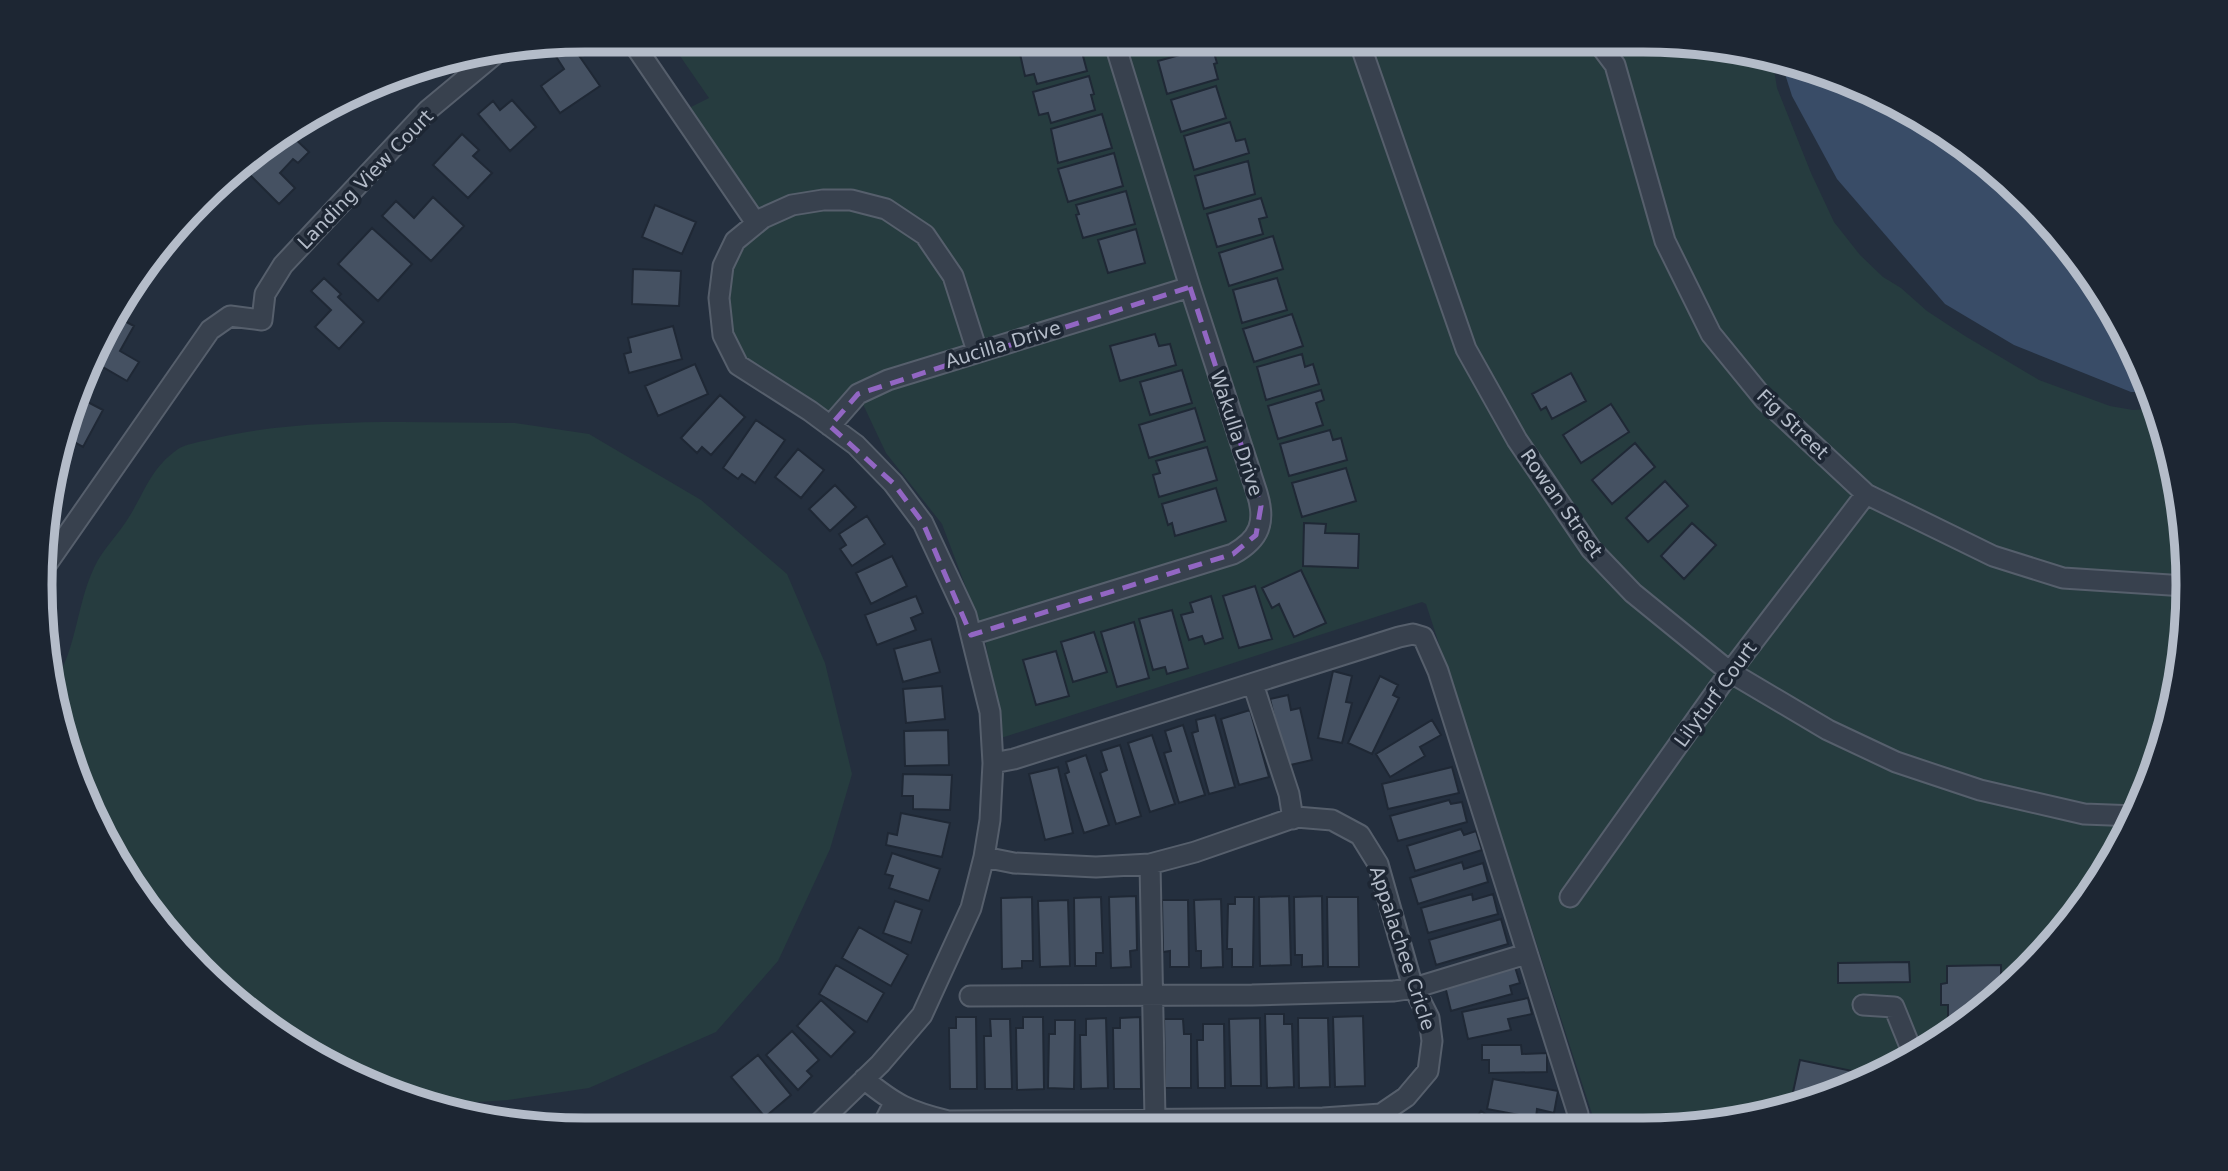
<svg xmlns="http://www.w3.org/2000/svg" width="2228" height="1171" viewBox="0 0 2228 1171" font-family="'DejaVu Sans',sans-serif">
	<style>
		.green { fill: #263c3f }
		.water { fill: #394c67 }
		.building { fill: #455162; stroke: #1f2835; stroke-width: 2 }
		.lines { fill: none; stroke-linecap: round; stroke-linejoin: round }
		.minor-casing { stroke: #565f6c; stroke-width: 23 }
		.minor { stroke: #38414e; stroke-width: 19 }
		.marked { fill: none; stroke: #9266c3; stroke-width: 5; stroke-dasharray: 14 9; stroke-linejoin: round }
		.labels { text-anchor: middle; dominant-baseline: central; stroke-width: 7; stroke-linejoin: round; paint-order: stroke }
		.street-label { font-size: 19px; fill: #b4bcc9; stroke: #1d2633 }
		.rim { fill: none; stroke: #b4bcc9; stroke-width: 9 }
	</style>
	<rect width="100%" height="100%" fill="#242f3e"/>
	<!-- green -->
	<path class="green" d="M669 40 1678 41 1772 57 1777 88 1811 173 1834 222 1860 255 1883 277 1901 288 1927 311 1965 336 2039 380 2110 406 2133 410 2158 408 2183 515 2187 622 2169 727 2131 827 2052 945 1946 1039 1851 1089 1714 1126H1596L1426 604 1422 602 1001 738 985 638 942 524 886 453 860 398 816 428 723 344 716 287 751 219 685 110 709 98Z
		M515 423 589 434 701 500 787 574 825 663 852 774 830 849 778 961 716 1032 589 1088 508 1100 448 1104 386 1090 344 1074 200 971 96 826 53 684C78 650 76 599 98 560 107 545 120 532 129 517 146 490 150 469 178 449 186 444 199 442 208 440 303 416 417 423 515 423Z"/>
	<!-- water -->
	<path class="water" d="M1780 58 1884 97 1975 153 2053 226 2115 313 2151 392H2131L2014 345 1945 304 1837 179 1792 96Z"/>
	<!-- building -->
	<path class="building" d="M1017 41H1047L1020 49Z
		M1072 41H1079L1087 71 1037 84 1034 74 1025 76 1020 54Z
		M1153 41H1206L1157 55Z
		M571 44 600 86 560 113 541 86 564 69 555 55Z
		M1212 46 1217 63 1214 64 1218 79 1167 94 1158 61Z
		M1089 76 1094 94 1091 95 1095 110 1051 123 1048 113 1039 115 1033 92Z
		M1216 86 1226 118 1181 132 1171 100Z
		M512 100 536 127 510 151 478 114 493 101 500 110Z
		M1102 114 1112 148 1058 163 1051 129Z
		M1230 122 1236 141 1245 139 1249 153 1194 170 1184 136Z
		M290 134 309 152 298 163 293 159 280 173 295 188 279 204 247 172 266 153 261 149Z
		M462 134 479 150 473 156 492 173 468 198 433 165Z
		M1114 153 1123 186 1068 202 1058 169Z
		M1248 161 1255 194 1204 209 1195 176Z
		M1126 191 1135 224 1083 238 1076 215 1079 214 1076 205Z
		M433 197 464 226 431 261 382 216 396 201 414 218Z
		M1261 198 1267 217 1259 219 1263 234 1217 247 1207 214Z
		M655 205 696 222 682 254 642 237Z
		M372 228 412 264 378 301 338 264Z
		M1136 229 1145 263 1108 273 1098 240Z
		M1273 236 1283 269 1229 286 1219 253Z
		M633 269 681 271 679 306 632 304Z
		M324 278 341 294 338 297 364 322 339 349 315 327 331 310 311 291Z
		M1277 278 1287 310 1242 323 1233 290Z
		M1292 314 1303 346 1254 362 1243 329Z
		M117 317 134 326 120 351 139 362 127 381 96 363Z
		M673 326 682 359 629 373 624 354 631 352 628 338Z
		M1155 334 1159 346 1170 344 1176 365 1120 381 1110 346Z
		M1302 354 1305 367 1313 364 1319 384 1266 400 1257 367Z
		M695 364 708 394 658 416 645 386Z
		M1182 370 1192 403 1150 415 1140 382Z
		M1571 373 1586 401 1552 419 1546 407 1541 410 1532 394Z
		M1321 390 1324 400 1316 403 1323 425 1278 439 1268 406Z
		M720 395 745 417 711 455 702 447 697 453 681 438Z
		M80 398 103 410 83 447 63 436Z
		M1611 404 1629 432 1581 463 1563 435Z
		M1195 408 1205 441 1149 458 1139 425Z
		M756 420 785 440 755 483 742 474 738 479 723 468Z
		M1330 430 1333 440 1341 438 1347 460 1289 476 1280 444Z
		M1635 443 1655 467 1612 504 1592 480Z
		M1207 447 1217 480 1159 497 1153 475 1160 473 1156 461Z
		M798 449 824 470 801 498 775 477Z
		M55 467 62 471 52 488V487Z
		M1346 468 1356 501 1302 517 1292 483Z
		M1665 481 1688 506 1648 542 1626 518Z
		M835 485 856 507 830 531 809 509Z
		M1216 488 1226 521 1175 536 1172 523 1168 525 1162 504Z
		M867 516 885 544 852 566 840 549 846 545 839 534Z
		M1304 523 1326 524 1325 533 1359 534 1358 568 1303 566Z
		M1692 523 1716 545 1684 579 1661 556Z
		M892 556 907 586 871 604 856 573Z
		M1301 570 1326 623 1294 637 1279 604 1272 608 1262 588Z
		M1255 586 1272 639 1239 648 1223 596Z
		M916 596 923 613 911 618 916 630 877 645 865 615Z
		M1211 596 1223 638 1205 644 1202 636 1189 640 1181 615 1193 612 1190 603Z
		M1172 610 1188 668 1167 674 1165 667 1153 670 1139 619Z
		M1134 622 1149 678 1117 687 1101 632Z
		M1094 632 1107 672 1073 682 1061 642Z
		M931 639 940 672 903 682 894 649Z
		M1056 651 1069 696 1036 705 1023 660Z
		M1333 671 1352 676 1346 702 1352 703 1342 743 1318 738Z
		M1380 676 1398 685 1393 695 1399 698 1372 754 1348 743Z
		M942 686 945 719 906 723 903 689Z
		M1288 695 1291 710 1300 708 1312 760 1286 766 1270 699Z
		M1250 710 1269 777 1239 785 1221 719Z
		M1215 715 1235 787 1209 794 1192 733 1198 731 1196 720Z
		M1432 720 1441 735 1420 747 1425 756 1390 777 1376 754Z
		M1183 725 1205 795 1179 803 1164 753 1171 751 1165 731Z
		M948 730 949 765 905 766 904 731Z
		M1152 735 1175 804 1150 812 1128 743Z
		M1120 745 1141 816 1116 824 1100 773 1107 770 1101 751Z
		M1086 755 1109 825 1084 833 1065 774 1069 772 1066 762Z
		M1058 767 1073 833 1045 840 1029 774Z
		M1452 767 1459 793 1388 809 1382 784Z
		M903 774 952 775 950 810 913 809V796H902Z
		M1449 800 1451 804 1462 802 1467 822 1398 841 1390 816Z
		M901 813 950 823 942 857 886 845 888 833 897 835Z
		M1461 829 1464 835 1476 831 1482 850 1415 871 1407 846Z
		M892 853 940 869 929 901 889 888 893 876 885 874Z
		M1462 862 1464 869 1483 863 1488 882 1418 904 1410 878Z
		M1472 894 1473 900 1493 894 1498 914 1428 933 1421 908Z
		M1136 896 1137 950 1130 951 1131 967 1111 968 1109 897Z
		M1289 896 1291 965 1260 966 1259 897Z
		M1322 896 1323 966 1302 967V955H1295L1294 897Z
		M1032 897 1033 961H1022V968L1002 969 1001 898Z
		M1101 897 1103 953H1096V966H1075L1074 898Z
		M1235 897H1254L1253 967H1232V949H1227L1228 904H1235Z
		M1327 897H1358L1359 967H1328Z
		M1221 899 1223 967 1201 968V951H1196L1194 900Z
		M1068 900 1070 966 1040 967 1038 901Z
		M1162 900H1188L1189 967H1170V951L1163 952Z
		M895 901 922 910 911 943 883 933Z
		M1501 919 1508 944 1436 965 1429 940Z
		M859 927 908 955 891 986 842 958Z
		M1909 962 1910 982 1838 983V963Z
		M836 965 884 993 867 1022 819 994Z
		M2001 965V974L2017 973V965H2030L1965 1021 1948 1022V1005H1941V984L1947 983V966Z
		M1515 967 1520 983 1510 986 1512 994 1451 1011 1445 986Z
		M1528 998 1532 1014 1508 1019 1511 1030 1468 1039 1462 1012Z
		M821 1000 855 1032 831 1057 797 1026Z
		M1265 1014H1284V1024H1292L1294 1087 1267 1088Z
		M1363 1016 1365 1086 1335 1087 1333 1017Z
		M956 1017H976L977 1089H950L949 1028H956Z
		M1023 1017H1043L1044 1089 1017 1090 1016 1028H1023Z
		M1140 1017 1141 1089H1114L1113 1028H1120V1018Z
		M1106 1018 1108 1088 1081 1089 1080 1035H1086V1019Z
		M1260 1018 1261 1086H1231L1229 1019Z
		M1298 1018H1328L1330 1087 1299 1088Z
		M990 1019H1010L1012 1089H985L984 1036H991Z
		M1164 1019H1183L1184 1034H1191V1088H1165Z
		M1055 1020H1075L1074 1089 1048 1088 1049 1034H1055Z
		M1203 1024H1224L1225 1088H1198L1197 1040H1203Z
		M792 1031 819 1060 807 1071 812 1076 798 1090 766 1055Z
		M1482 1045H1521L1522 1054 1547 1053V1072L1489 1073V1060H1482Z
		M758 1055 791 1095 765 1117 731 1077Z
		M1800 1060 1852 1071 1848 1090 1790 1106Z
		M1493 1079 1558 1091 1554 1113 1537 1109 1536 1118 1487 1109Z
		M1481 1111 1504 1127H1470Z"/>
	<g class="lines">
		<!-- minor casing -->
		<g class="minor-casing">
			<path id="minor" d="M631 40 756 223
				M1359 41 1466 349 1517 440 1591 549 1633 593 1730 672 1828 730 1896 762 1980 790 2084 814 2136 816
				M1597 41 1615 65 1665 241 1711 334 1764 399 1866 494 1993 556 2063 578 2185 586
				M830 426 858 394 888 380 1190 287
				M42 571 210 330 230 316 262 320 265 294 283 265 428 110 494 55
				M971 635 1233 554C1260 539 1266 522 1257 493L1190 287 1114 41
				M1253 684 1289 794 1293 819
				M993 763 1014 759 1399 637 1413 634 1423 637 1438 671 1578 1114 1576 1126
				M1150 864 1155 1119
				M1570 897 1730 672 1866 494
				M970 996 1252 995 1394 991 1414 988 1526 954
				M1863 1005 1894 1007 1909 1044 1915 1055
				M864 1079C896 1105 908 1111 948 1121L1323 1118 1381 1114 1406 1097 1428 1071 1432 1041 1429 1018 1412 984 1378 864 1360 835 1332 820 1296 817 1195 852 1150 864 1096 867 1014 863 984 857
				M813 1129 880 1064 922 1015 971 908 984 857 990 820 993 763 990 712 966 615 923 523 893 483 856 445 810 411 738 365 723 335 719 298 723 266 735 241 763 218 792 205 823 200H851L886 209 925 235 953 276 977 351
				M881 1129 894 1103"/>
		</g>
		<!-- minor -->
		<use href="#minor" class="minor"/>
	</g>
	<!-- marked area -->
	<path class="marked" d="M1190 287 1261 506 1256 535 1233 554 971 635 923 523 893 483 830 426 858 394Z"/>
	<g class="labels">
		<!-- street labels -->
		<g class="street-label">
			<text transform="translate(365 179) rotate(-46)">Landing View Court</text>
			<text transform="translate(1003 344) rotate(-17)">Aucilla Drive</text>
			<text transform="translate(1793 424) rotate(44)">Fig Street</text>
			<text transform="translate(1237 433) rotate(72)">Wakulla Drive</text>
			<text transform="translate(1562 503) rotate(55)">Rowan Street</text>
			<text transform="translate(1715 694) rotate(-54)">Lilyturf Court</text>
			<text transform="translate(1403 948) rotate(72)">Appalachee Cricle</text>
		</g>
	</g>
	<!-- crop -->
	<path d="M0 0H2228V1171H0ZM585 52H1643A533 533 0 0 1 2176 585V585A533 533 0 0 1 1643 1118H585A533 533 0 0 1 52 585V585A533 533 0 0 1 585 52Z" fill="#1d2633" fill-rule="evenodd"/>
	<path class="rim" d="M585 52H1643A533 533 0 0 1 2176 585V585A533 533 0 0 1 1643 1118H585A533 533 0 0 1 52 585V585A533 533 0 0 1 585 52Z"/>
</svg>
